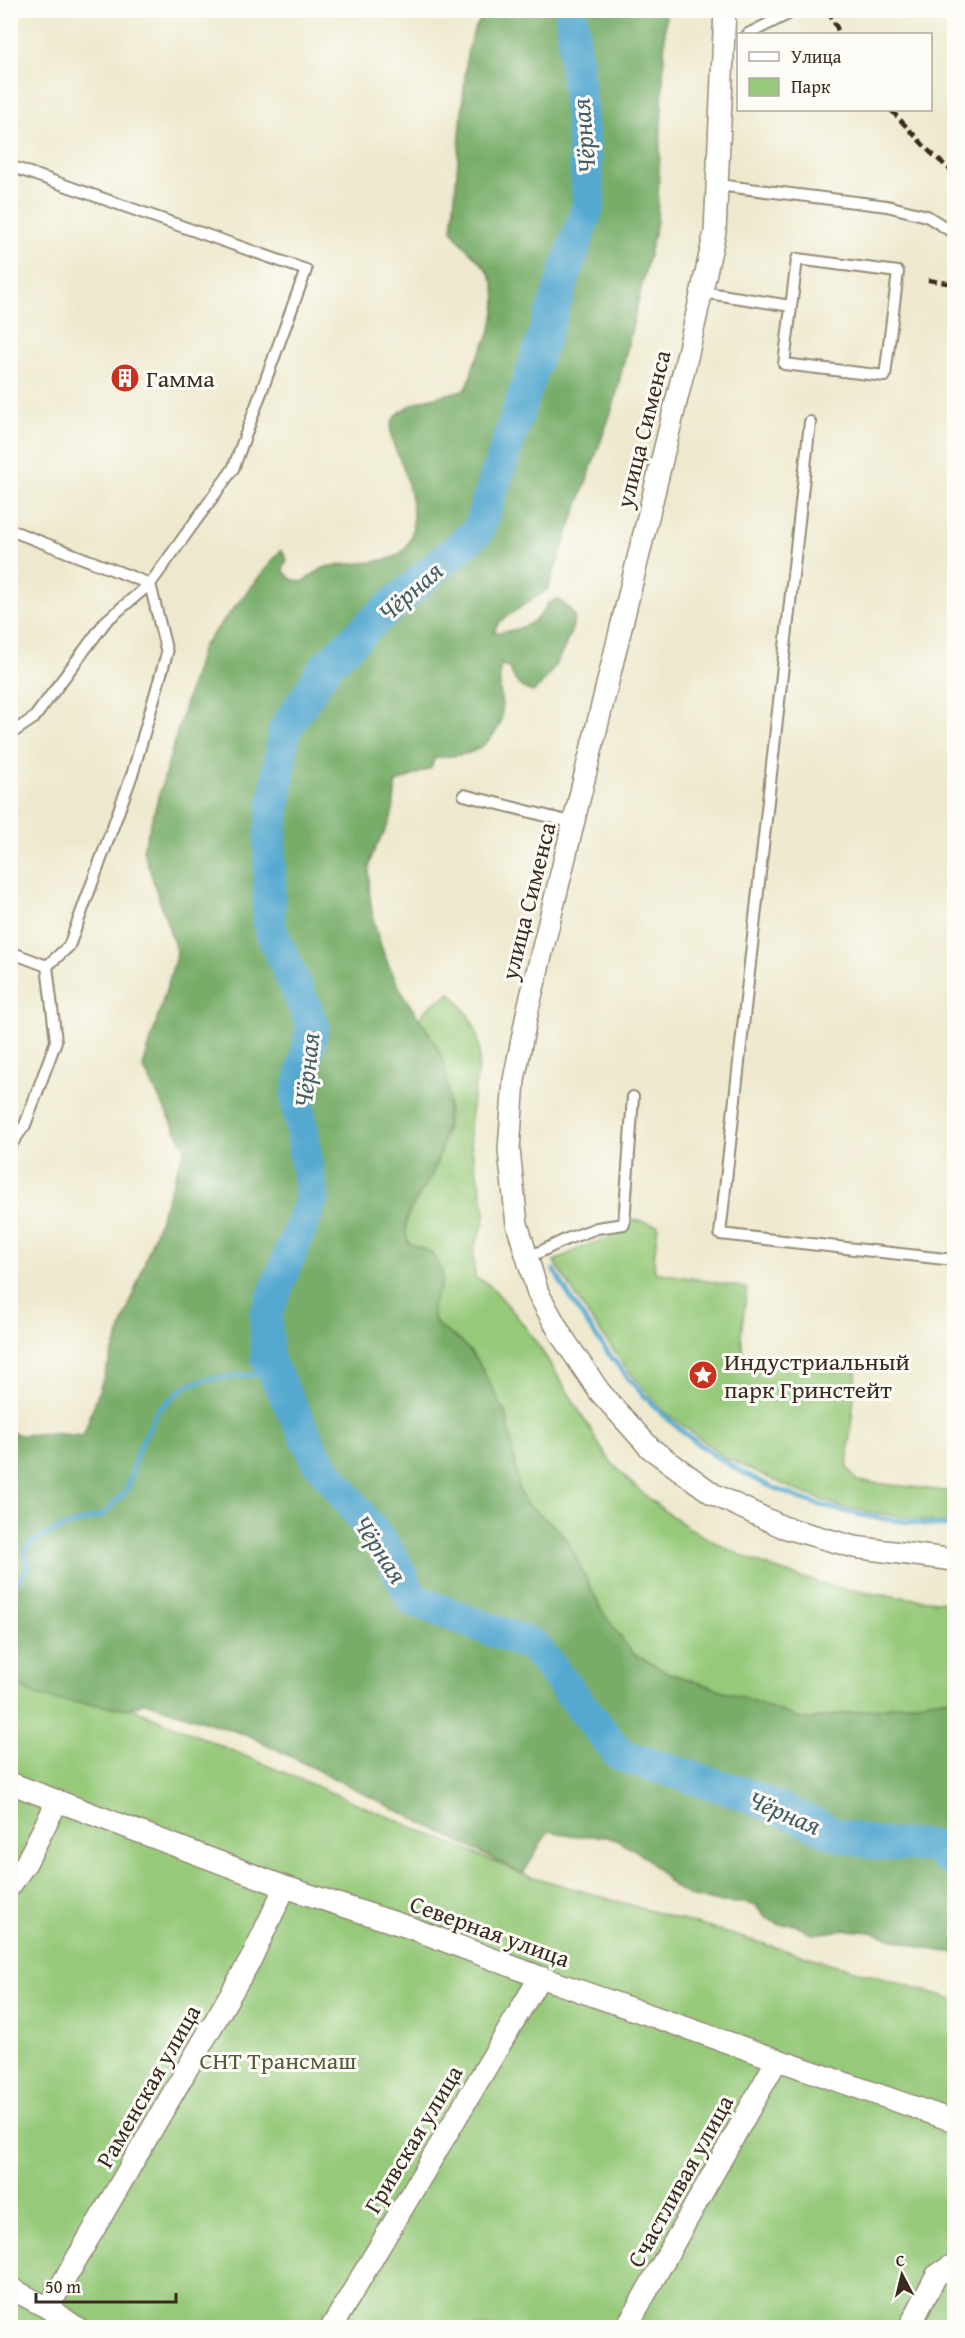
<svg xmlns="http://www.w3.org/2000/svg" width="965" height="2338" viewBox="0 0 965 2338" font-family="'Gentium Book Plus',serif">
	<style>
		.green { fill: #96c979; stroke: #687a4c; stroke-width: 1.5 }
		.forest { fill: #78ad69; stroke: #5a6c44; stroke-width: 1.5 }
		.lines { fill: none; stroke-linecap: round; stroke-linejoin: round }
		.stream { stroke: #54a9d0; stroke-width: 5 }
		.river { stroke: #54a9d0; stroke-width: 33 }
		.lane-casing { stroke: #948a76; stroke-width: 14 }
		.street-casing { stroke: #948a76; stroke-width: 24 }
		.lane { stroke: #fff; stroke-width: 10 }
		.street { stroke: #fff; stroke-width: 21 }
		.rail { stroke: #3b2a1e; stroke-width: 4.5; stroke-dasharray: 9 4.5; stroke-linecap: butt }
		.labels { text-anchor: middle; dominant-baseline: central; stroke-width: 6; stroke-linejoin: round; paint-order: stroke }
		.poi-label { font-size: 24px; fill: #3b2a1e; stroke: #fdfcf7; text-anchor: start }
		.street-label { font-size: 24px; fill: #3b2a1e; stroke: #fdfcf7 }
		.park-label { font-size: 24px; fill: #565a39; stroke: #fdfcf7 }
		.water-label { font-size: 26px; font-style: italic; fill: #455d65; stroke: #fdfcf7 }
	</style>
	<rect width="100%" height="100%" fill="#fdfcf7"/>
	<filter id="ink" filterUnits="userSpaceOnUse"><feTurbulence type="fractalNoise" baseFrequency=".0167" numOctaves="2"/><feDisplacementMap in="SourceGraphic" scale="12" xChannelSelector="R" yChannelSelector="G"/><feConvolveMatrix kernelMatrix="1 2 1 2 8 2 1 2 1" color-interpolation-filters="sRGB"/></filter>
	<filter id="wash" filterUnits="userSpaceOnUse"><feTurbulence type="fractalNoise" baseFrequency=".008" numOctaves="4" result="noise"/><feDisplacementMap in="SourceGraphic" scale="24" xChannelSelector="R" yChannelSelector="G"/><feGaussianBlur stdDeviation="1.35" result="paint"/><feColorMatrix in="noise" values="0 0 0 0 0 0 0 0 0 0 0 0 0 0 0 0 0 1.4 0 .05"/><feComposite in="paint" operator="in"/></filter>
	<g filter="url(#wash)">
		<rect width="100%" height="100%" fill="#eee9ce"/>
		<!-- green -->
		<path class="green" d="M450 993C500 1042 471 1072 470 1130 470 1159 484 1189 485 1216 485 1226 477 1237 475 1246 472 1256 475 1268 475 1278 490 1282 496 1292 506 1303 537 1339 560 1380 585 1420 594 1434 602 1453 614 1465 670 1527 744 1563 824 1584 866 1595 912 1598 954 1603V1699H937L803 1720 748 1699 668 1673 633 1654 624 1644 603 1613 568 1542 559 1530 525 1503 519 1490 507 1417 478 1361 461 1341 440 1328 433 1317 432 1306 442 1271C432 1256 409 1251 405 1233 401 1216 419 1198 427 1184 440 1161 453 1116 448 1090 444 1065 434 1038 419 1018L431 1005Z
			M629 1219 658 1225 654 1259 655 1272 747 1288 741 1335 743 1355 857 1365 847 1467 857 1481 954 1492V1525L844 1508 795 1490 724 1457 664 1411 631 1374 590 1318 554 1261 582 1247 627 1231Z
			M10 1656 523 1874 954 1999V2327H11Z"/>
		<!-- forest -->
		<path class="forest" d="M486 11H666L657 221 614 404 548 589 499 622 494 632C515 632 539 625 547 604L557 599 568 607 575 617C570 640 552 678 533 692 519 688 515 682 510 669L501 664C497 680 502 696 502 712 502 720 499 728 494 734 476 757 462 754 435 758L431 768 396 783C394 794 395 807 391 818 382 842 369 848 369 877 369 920 383 960 405 997 425 1031 449 1051 448 1094 448 1120 443 1146 434 1170 423 1197 398 1212 408 1243L431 1252 442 1271V1283L432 1306 433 1317 440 1328 461 1341 478 1361 507 1417 519 1490 525 1503 559 1530 568 1542 603 1613 633 1654 669 1673 748 1699 803 1720 937 1699H954V1953L927 1949 871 1932 847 1930 812 1934 793 1924 780 1925 765 1917 756 1906 746 1903 718 1902 689 1896 674 1887 642 1854 616 1840 604 1836H577L548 1831 523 1874 250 1736 145 1702 129 1709 53 1700 33 1694 11 1680V1432L21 1435 52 1433 83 1436 185 1148 143 1067 177 953 143 850 202 647 281 550 287 559 283 570 291 579 303 582C310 577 318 570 326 567 345 562 389 565 402 552 422 532 410 488 402 464 396 450 382 427 398 414 418 397 443 397 466 389 470 381 471 375 473 367 476 358 482 349 486 341 496 319 502 290 486 269 475 255 461 245 452 230L467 54 474 30Z"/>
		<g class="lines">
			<!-- stream -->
			<path class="stream" d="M554 1270C613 1374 686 1458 802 1499 850 1517 904 1522 954 1527
				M10 1592 27 1569 25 1551 32 1542 62 1528 103 1515 127 1490 139 1448 158 1410 186 1386 207 1379 274 1373"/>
			<!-- river -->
			<path class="river" d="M571 10 589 203 478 531 376 619 326 666 284 731 270 838 269 926 313 1026 297 1097 312 1199 266 1315 267 1358 317 1459 390 1554 413 1600 534 1646 620 1755 742 1793 839 1835 876 1844 931 1846 954 1862"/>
		</g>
	</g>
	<g filter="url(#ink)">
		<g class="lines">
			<!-- lane casing -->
			<g class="lane-casing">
				<path id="lane" d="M748 34 796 10
					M10 166 306 270 233 469 150 584 106 621 34 718 10 734
					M718 185 887 206 927 216 954 233
					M797 259 898 272 885 376 784 364Z
					M702 292 791 306
					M810 422 720 1234 954 1260
					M10 530 150 584
					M464 795 574 823
					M10 952 47 966 56 1041 25 1125 10 1146
					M47 966 69 946 133 772 167 653 150 584
					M527 1258 567 1239 597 1228 624 1224 633 1097"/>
			</g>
			<!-- street casing -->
			<g class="street-casing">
				<path id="street" d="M725 10 715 232 688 353 528 1009 514 1080 509 1150 517 1224 538 1293 561 1335 599 1391 650 1448 713 1494 783 1527 854 1547 954 1560
					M10 1783 285 1887 411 1928 540 1977 954 2121
					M10 1886 26 1863 57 1802
					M10 2288 48 2308 77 2328
					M48 2308 251 1959 285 1887
					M331 2328 540 1977
					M626 2328 777 2060
					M909 2328 936 2276 954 2264"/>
			</g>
			<!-- lane -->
			<use href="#lane" class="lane"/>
			<!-- street -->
			<use href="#street" class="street"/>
			<!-- rail -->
			<path class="rail" d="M828 10 840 34
				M891 110 930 152 954 173
				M928 280 954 284"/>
		</g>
	</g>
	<!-- icons -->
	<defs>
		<g id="building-disc" transform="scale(1.5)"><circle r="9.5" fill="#c8321e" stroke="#fdfcf7"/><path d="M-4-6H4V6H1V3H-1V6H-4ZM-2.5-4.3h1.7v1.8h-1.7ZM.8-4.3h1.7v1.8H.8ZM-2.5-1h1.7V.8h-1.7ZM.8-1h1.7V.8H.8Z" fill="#fff"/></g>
		<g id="sight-disc" transform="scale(1.5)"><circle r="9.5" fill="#c8321e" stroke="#fdfcf7"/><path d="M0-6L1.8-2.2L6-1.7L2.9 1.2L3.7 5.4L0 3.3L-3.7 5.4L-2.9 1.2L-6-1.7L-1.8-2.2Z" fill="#fff"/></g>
	</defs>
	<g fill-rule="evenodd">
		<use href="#building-disc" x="125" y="378"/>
		<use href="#sight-disc" x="703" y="1375"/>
	</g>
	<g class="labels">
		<!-- poi labels -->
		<g class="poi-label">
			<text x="146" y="378">Гамма</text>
			<text x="724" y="1361">Индустриальный<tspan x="724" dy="28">парк Гринстейт</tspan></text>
		</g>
		<!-- street labels -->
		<g class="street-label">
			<text transform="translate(643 429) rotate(-76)">улица Сименса</text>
			<text transform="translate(528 901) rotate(-76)">улица Сименса</text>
			<text transform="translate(490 1931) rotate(20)">Северная улица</text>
			<text transform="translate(148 2086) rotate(-60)">Раменская улица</text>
			<text transform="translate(413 2139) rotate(-59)">Гривская улица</text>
			<text transform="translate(680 2181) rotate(-61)">Счастливая улица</text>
		</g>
		<!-- park labels -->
		<g class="park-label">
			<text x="278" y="2060">СНТ Трансмаш</text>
		</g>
		<!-- water labels -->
		<g class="water-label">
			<text transform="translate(583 136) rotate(-95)">Чёрная</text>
			<text transform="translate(410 591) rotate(-41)">Чёрная</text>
			<text transform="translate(306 1070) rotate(-84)">Чёрная</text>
			<text transform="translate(381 1549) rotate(57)">Чёрная</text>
			<text transform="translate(785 1812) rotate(23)">Чёрная</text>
		</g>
	</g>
	<!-- margin -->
	<rect width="965" height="2338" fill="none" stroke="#fdfcf7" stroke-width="36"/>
	<!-- legend -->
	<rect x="737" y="33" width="195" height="78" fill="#fdfcf7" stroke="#afa8a0" stroke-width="1.5"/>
	<rect x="749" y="52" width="30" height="9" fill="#ffffff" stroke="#afa8a0" stroke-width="1.5"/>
	<text x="791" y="63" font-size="18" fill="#3b2a1e">Улица</text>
	<rect x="749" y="78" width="30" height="18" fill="#96c979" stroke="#afa8a0" stroke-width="1.5"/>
	<text x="791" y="93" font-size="18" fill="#3b2a1e">Парк</text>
	<!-- north arrow -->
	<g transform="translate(902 2275) rotate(353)" stroke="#fdfcf7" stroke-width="4.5" paint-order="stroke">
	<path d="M0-4.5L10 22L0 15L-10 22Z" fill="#3b2a1e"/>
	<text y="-9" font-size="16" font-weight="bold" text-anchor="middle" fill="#3b2a1e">С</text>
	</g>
	<!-- scale -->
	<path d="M36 2293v9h140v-9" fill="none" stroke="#3b2a1e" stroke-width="3"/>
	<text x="45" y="2293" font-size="18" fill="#3b2a1e" stroke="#fdfcf7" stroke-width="4.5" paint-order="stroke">50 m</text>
</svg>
